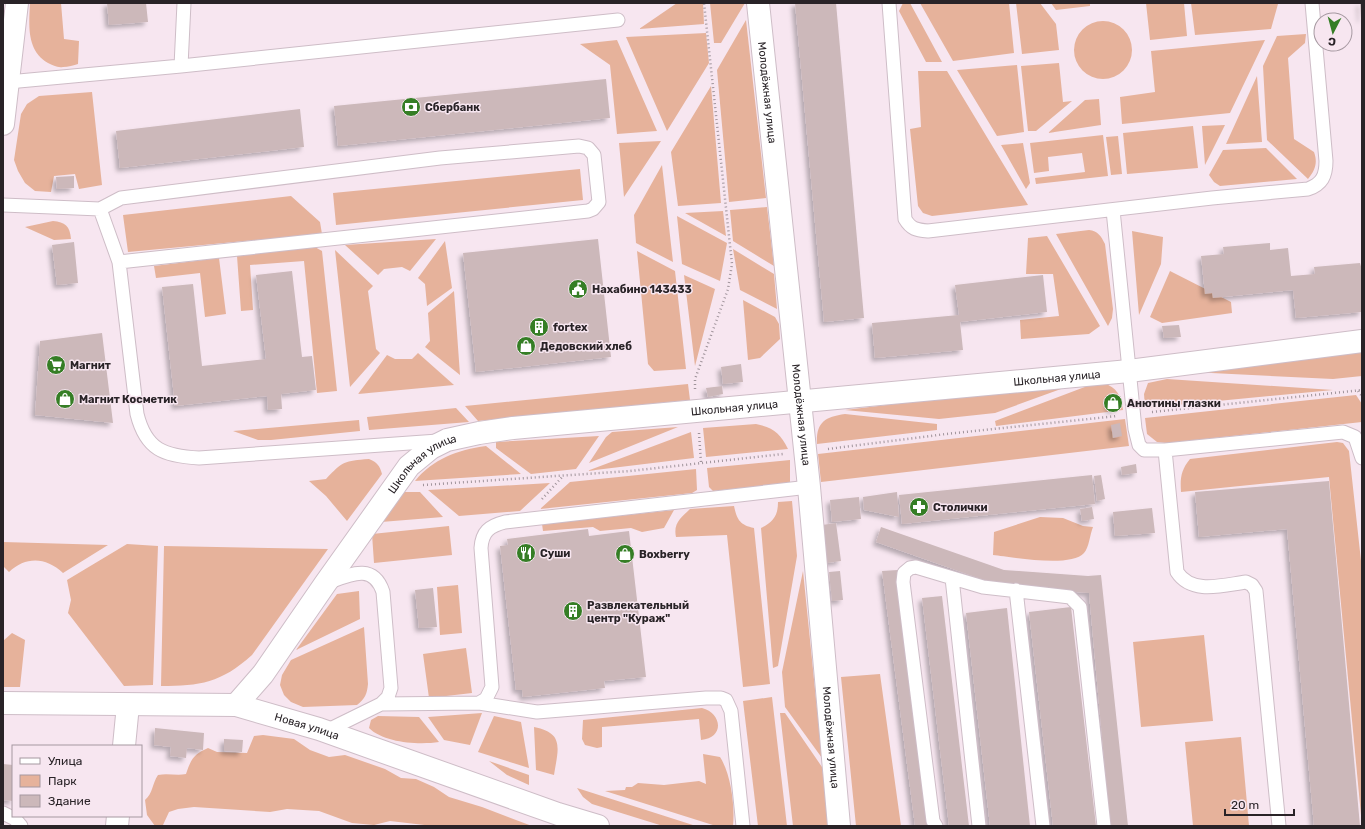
<svg xmlns="http://www.w3.org/2000/svg" width="1365" height="829" viewBox="0 0 1365 829" font-family="Rubik,sans-serif">
	<style>
		.green { fill: #e6b29b }
		.building { fill: #ccb8ba; filter: url(#shadow) }
		.lines { fill: none; stroke-linecap: round; stroke-linejoin: round }
		.service-casing { stroke: #cebdc7; stroke-width: 15 }
		.minor-casing { stroke: #cebdc7; stroke-width: 24 }
		.tertiary-casing { stroke: #cebdc7; stroke-width: 24 }
		.path { stroke: #a0949b; stroke-width: 2.5; stroke-dasharray: 1 3; stroke-linecap: butt }
		.service { stroke: #fff; stroke-width: 13 }
		.minor { stroke: #fff; stroke-width: 22 }
		.tertiary { stroke: #fff; stroke-width: 22 }
		.labels { text-anchor: middle; dominant-baseline: central; stroke-width: 3; stroke-linejoin: round; paint-order: stroke }
		.street-label { font-size: 11px; fill: #292327; stroke: #f7e6f0 }
		.poi-label { font-size: 11px; font-weight: bold; fill: #292327; stroke: #f7e6f0; text-anchor: start }
	</style>
	<defs>
		<filter id="shadow"><feDropShadow dx="-3.5" dy="3.5" stdDeviation="2" flood-color="#0004"/></filter>
	</defs>
	<rect width="100%" height="100%" fill="#f7e6f0"/>
	<!-- green -->
	<path class="green" d="M30 3H61L64 39 79 41 78 64C74 65 68 67 63 67 57 68 53 65 48 63 26 51 29 24 30 3Z
		M677 3H703L704 24 639 29Z
		M710 3H745L721 43H714Z
		M903 3H910L942 62H926L899 11Z
		M920 3H1009L1014 53 953 61Z
		M1016 3H1040L1056 24 1059 50 1022 54Z
		M1051 3H1090V6L1056 10Z
		M1146 3H1184L1187 36 1150 40Z
		M1191 3 1278 4 1271 29 1195 35Z
		M746 20 766 198 729 202 717 70Z
		M1074 50a29 29 0 1 1 58 0a29 29 0 1 1-58 0Z
		M706 33 709 63 667 131 626 37Z
		M1306 34 1305 43 1288 58 1294 139 1314 152C1318 163 1315 170 1308 179L1267 140 1263 66 1277 36Z
		M617 40 657 131 617 134 610 65 580 44Z
		M1265 40 1230 113 1122 124 1120 97 1155 92 1151 51Z
		M1059 63 1063 102 1072 101 1036 131H1028L1021 66Z
		M1017 65 1024 132 997 136 957 70Z
		M918 71H947L1028 205 932 216 923 213 918 206 910 129 921 127Z
		M1257 76 1262 142 1226 144Z
		M711 86 721 203 678 206 671 152Z
		M92 92 102 185 79 189 75 174 54 176 51 192 35 191 25 183 18 171 14 160 21 114 27 104 39 96Z
		M1099 99 1101 125 1048 133 1085 100Z
		M1225 125 1205 165 1202 126Z
		M1193 126 1198 168 1127 174 1123 133Z
		M1103 135 1108 176 1036 184 1035 178 1085 172 1082 153 1048 157 1049 171 1034 173 1030 143Z
		M1118 136 1122 174 1111 175 1106 137Z
		M661 141 624 197 619 143Z
		M1023 143 1030 183 1026 189 1001 145Z
		M1266 148 1297 179 1220 186 1214 182 1209 175 1223 150Z
		M662 165 673 262 636 243 634 215Z
		M580 169 583 200 336 225 333 193Z
		M291 196 320 222 322 234 128 252 123 215Z
		M767 207 774 266 733 241 730 210Z
		M723 211 726 236 685 213Z
		M677 216 727 243 720 281 682 264Z
		M53 221C65 222 70 226 71 239L54 240 25 227Z
		M1089 230C1098 231 1101 236 1105 244L1113 309 1112 318 1108 326 1056 234Z
		M1132 231 1163 237 1161 264 1139 315Z
		M1047 236 1100 326 1089 334 1021 339 1020 320 1059 316 1053 274H1026L1028 238Z
		M436 239 410 271 402 267 384 269 378 275 345 245Z
		M445 241 452 288 427 306 425 284 418 278Z
		M315 247 322 251 337 391 317 393 304 261 250 265 253 310 241 311 237 256Z
		M733 249 774 274 777 309 740 290Z
		M335 250 373 286 368 291 376 349 380 353 350 387Z
		M637 251 675 271 686 369 654 371 648 364Z
		M219 258 226 314 205 317 200 273 156 278 154 266Z
		M1170 271 1231 302 1232 313 1162 323 1150 317Z
		M684 275 715 289 695 366Z
		M454 291 460 375 425 347 430 341 428 313Z
		M743 300 775 317 779 324 780 339 760 358 748 360Z
		M1362 351V376L1333 379 1171 371Z
		M418 353 454 385 358 394 387 355 395 359H412Z
		M1167 379 1333 390 1145 408 1144 394 1148 383Z
		M1083 381 995 413 939 419 845 410Z
		M1103 383C1117 387 1121 396 1123 410L996 426 995 421 1090 385Z
		M688 384 690 400 478 421 465 406Z
		M1356 395 1362 404V422L1167 443 1157 442 1147 434 1145 418Z
		M456 408 469 422 369 430 367 417Z
		M845 414 937 424V430L817 444C816 423 824 417 845 414Z
		M1125 419 1129 446 821 482 818 454Z
		M359 420 360 431 271 440H258L233 431Z
		M756 424C774 428 780 433 788 449L706 457 703 428Z
		M678 427 589 463 606 437 612 432Z
		M691 432 694 458 587 471Z
		M599 436 576 469 531 474 496 448V442Z
		M1337 442 1343 443 1349 451 1362 570V826L1329 477 1181 492C1180 478 1181 470 1190 459Z
		M486 446 521 474 415 481C433 459 457 450 486 446Z
		M369 459C377 462 380 466 382 474L347 521 326 496 309 481 326 479C343 461 344 461 369 459Z
		M790 460V483L713 491 709 487 707 468Z
		M696 469 697 490 692 493 540 509 570 482Z
		M550 483 520 511 459 516 428 490Z
		M404 492H420L443 517 381 522Z
		M792 501 797 556 778 666 773 668 761 528C773 522 778 516 778 502Z
		M734 506C737 520 740 525 754 528L770 684 743 687 727 535 676 537C673 523 681 518 690 509Z
		M674 510 664 528 642 532 631 528 600 531 593 527 543 531 542 524Z
		M1040 517 1063 518 1083 526 1093 527C1090 534 1089 548 1084 553 1071 568 1012 557 993 555L994 532Z
		M449 526 452 555 374 563 372 534Z
		M3 542 108 545 63 573C46 557 26 556 9 572L3 566Z
		M127 544 158 546 153 685 124 686 68 613 71 600 67 580Z
		M164 546 328 549 252 655C221 683 200 686 161 686Z
		M803 571 822 758 785 707 782 672Z
		M458 585 462 633 440 635 437 587Z
		M359 591 360 619 296 650 337 594Z
		M364 627 368 684C367 694 365 699 357 705L303 707 291 702 284 695 280 685 282 675 291 660Z
		M12 633 25 640 20 687H3V641Z
		M1204 635 1213 721 1141 727 1133 642Z
		M466 648 472 693 429 698 423 654Z
		M880 674 901 826H856L841 677Z
		M772 697 787 826H758L743 701Z
		M702 708C722 713 725 738 701 740L699 719 602 727V747L597 748 585 745 582 739 583 720Z
		M482 713 470 745 444 740 428 717Z
		M780 713H785L822 767 830 826H793Z
		M378 716 419 717 439 742C419 745 384 743 369 728L371 720Z
		M494 716 521 722 529 768 478 752Z
		M534 727C565 733 558 749 554 775L536 770Z
		M263 735 294 739 310 750 329 757 345 755 385 769 401 778 416 779 434 787 449 797 482 807 532 826H433L390 821 374 825 352 823 319 811 287 809 270 812 194 807 178 809 169 812 163 825 155 826 147 815 145 800C153 793 152 784 158 775 168 773 177 776 186 774 191 759 194 754 208 748L217 752 247 753 254 736Z
		M1241 737 1249 826H1193L1185 742Z
		M703 754 720 757C731 774 735 806 733 826H716L605 791 625 790 626 787H632L638 783 664 785 699 781 706 784Z
		M489 761 529 775V785L507 775Z
		M577 788 696 826H663L592 804 583 797Z"/>
	<!-- building -->
	<path class="building" d="M107 3H146L148 22 109 25Z
		M795 3H836L864 318 824 322Z
		M1360 3H1362V19H1361Z
		M606 79 610 118 338 146 334 106Z
		M300 109 304 147 120 168 116 131Z
		M74 176V188L57 189 56 177Z
		M598 239 611 357 476 372 463 253Z
		M74 242 78 283 57 285 52 245Z
		M1270 243V250L1288 248 1291 276 1315 274 1314 267 1360 263 1362 270V312L1296 318 1293 290 1213 298 1212 293 1205 294 1201 256 1224 254 1223 247Z
		M292 271 302 357 312 356 316 390 281 394 282 409 268 410 267 396 175 406 162 287 193 284 202 366 266 359 256 275Z
		M1043 275 1047 312 960 322 963 350 875 358 872 323 959 315 955 285Z
		M1179 325 1181 337 1164 338 1162 326Z
		M102 333 113 423 35 415 40 341Z
		M741 364 743 382 723 384 721 367Z
		M722 386 723 394 708 397 706 388Z
		M1117 396 1119 408 1110 410 1108 398Z
		M1120 423 1122 436 1113 438 1111 425Z
		M1136 464 1137 473 1122 475 1121 467Z
		M1092 475 1095 504 902 524 899 495Z
		M1101 475 1105 499 1097 501 1094 476Z
		M1329 481 1360 826H1314L1287 529 1199 537 1195 492Z
		M897 492 899 517 864 510 863 497Z
		M859 497 861 519 832 522 830 500Z
		M1092 507 1094 519 1082 521 1080 509Z
		M1152 508 1155 533 1115 536 1113 512Z
		M836 523 841 561 827 563 822 525Z
		M881 527 1004 570 1088 576 1101 575 1128 826H1110L1089 593 1001 586 876 542Z
		M588 529 589 536 629 531 646 677 604 681 605 688 523 697 522 690H516L500 546 508 545 507 539Z
		M898 570 931 826H915L882 571Z
		M840 571 843 600 832 601 829 572Z
		M433 588 437 627 419 628 415 590Z
		M942 596 969 826H949L922 598Z
		M1071 607 1096 826H1053L1029 612Z
		M1007 608 1030 826H990L966 613Z
		M155 728 204 733 203 750 187 748 186 758 170 756 171 747 154 745Z
		M224 739 243 740 242 752 224 751Z
		M3 764 13 765V801L3 800Z"/>
	<g class="lines">
		<!-- service casing -->
		<g class="service-casing">
			<path id="service" d="M889 3 905 219C911 229 916 230 928 231L1212 198 1308 189C1322 184 1326 176 1326 161L1312 3
				M181 66 184 3
				M8 82 181 66 618 20
				M3 205 100 209 121 198 440 158 579 146 588 148 594 155 599 202 593 209 588 211 119 262
				M100 209 119 262 137 414C146 450 164 456 199 458L438 441
				M1113 210 1135 429 1139 445 1144 450H1165L1343 432 1355 437 1362 458
				M1165 450 1177 572C1192 595 1223 585 1246 582L1252 585 1256 591 1279 826
				M952 578 979 826
				M1016 590 1043 826
				M479 703 486 699 492 687 481 548C482 532 489 526 505 522L809 487
				M381 704 479 703 537 712 706 698H721L726 700 731 711 743 826
				M324 732 381 704 388 697 391 688 383 592C373 562 349 575 327 583
				M3 813 15 819 21 826
				M936 826 933 821 903 582 904 573 910 568 916 567 983 587 1070 597 1080 607 1104 826"/>
		</g>
		<!-- minor casing -->
		<g class="minor-casing">
			<g id="minor">
				<path id="s1" d="M758 3 809 487 839 826"/>
				<path id="s2" d="M236 705 263 674 325 584 409 466 431 448 447 440 479 433 513 428 1129 371 1362 341"/>
				<path d="M124 746 128 705"/>
				<path d="M117 826 118 816"/>
			</g>
		</g>
		<!-- tertiary casing -->
		<g class="tertiary-casing">
			<g id="tertiary">
				<path d="M3 124 17 3"/>
				<path id="s3" d="M3 703 236 705 319 729 558 814 598 826"/>
			</g>
		</g>
		<!-- path -->
		<path class="path" d="M695 389V379L728 289 732 264 704 3
			M1358 391 1362 396
			M1152 412 1362 390
			M699 433 701 463
			M828 449 946 434 1117 416
			M423 485 630 471 783 454
			M542 499 563 476"/>
		<!-- service -->
		<use href="#service" class="service"/>
		<!-- minor -->
		<use href="#minor" class="minor"/>
		<!-- tertiary -->
		<use href="#tertiary" class="tertiary"/>
	</g>
	<!-- icons -->
	<defs>
		<g id="bank-disc" transform="scale(1)"><circle r="9.5" fill="#357e25" stroke="#f7e6f0"/><path d="M-6-4H6V4H-6ZM0-2.3a2.3 2.3 0 1 0 0 4.6a2.3 2.3 0 1 0 0-4.6Z" fill="#fff"/></g>
		<g id="civic-disc" transform="scale(1)"><circle r="9.5" fill="#357e25" stroke="#f7e6f0"/><path d="M-.6-6.5H3V-4.5H.6V-3L4-1V1h2V6H-6V1h2V-1L-.6-3ZM-1.2 2.5V6h2.4V2.5Z" fill="#fff"/></g>
		<g id="building-disc" transform="scale(1)"><circle r="9.5" fill="#357e25" stroke="#f7e6f0"/><path d="M-4-6H4V6H1V3H-1V6H-4ZM-2.5-4.3h1.7v1.8h-1.7ZM.8-4.3h1.7v1.8H.8ZM-2.5-1h1.7V.8h-1.7ZM.8-1h1.7V.8H.8Z" fill="#fff"/></g>
		<g id="shop-disc" transform="scale(1)"><circle r="9.5" fill="#357e25" stroke="#f7e6f0"/><path d="M-5-2.5h2.3a2.7 3.5 0 0 1 5.4 0H5L5.5 6h-11ZM-1.5-2.5h3a1.5 2.3 0 0 0-3 0Z" fill="#fff"/></g>
		<g id="supermarket-disc" transform="scale(1)"><circle r="9.5" fill="#357e25" stroke="#f7e6f0"/><path d="M-6-5.5h2.5l.6 2H6L4.5 2H-2.5L-4.4-4H-6ZM-1.5 3.2a1.3 1.3 0 1 0 .1 0ZM3 3.2a1.3 1.3 0 1 0 .1 0Z" fill="#fff"/></g>
		<g id="pharmacy-disc" transform="scale(1)"><circle r="9.5" fill="#357e25" stroke="#f7e6f0"/><path d="M-2-6h4v4h4v4h-4v4h-4v-4h-4v-4h4Z" fill="#fff"/></g>
		<g id="restaurant-disc" transform="scale(1)"><circle r="9.5" fill="#357e25" stroke="#f7e6f0"/><path d="M-5-6h1v4h1v-4h1v4h1v-4h1v5L-1.5 .5V6h-2V.5L-5-1ZM5-6V6H3V1.5H1.5Q1.5-4 5-6Z" fill="#fff"/></g>
	</defs>
	<g fill-rule="evenodd">
		<use href="#bank-disc" x="411" y="107"/>
		<use href="#civic-disc" x="578" y="289"/>
		<use href="#building-disc" x="539" y="327"/>
		<use href="#shop-disc" x="526" y="346"/>
		<use href="#supermarket-disc" x="56" y="365"/>
		<use href="#shop-disc" x="65" y="399"/>
		<use href="#shop-disc" x="1113" y="403"/>
		<use href="#pharmacy-disc" x="919" y="507"/>
		<use href="#restaurant-disc" x="526" y="553"/>
		<use href="#shop-disc" x="625" y="554"/>
		<use href="#building-disc" x="573" y="611"/>
	</g>
	<g class="labels">
		<!-- street labels -->
		<g class="street-label">
			<text stroke="none"><textPath href="#s1" startOffset="90">Молодёжная улица</textPath></text>
			<text stroke="none"><textPath href="#s2" startOffset="955">Школьная улица</textPath></text>
			<text stroke="none"><textPath href="#s2" startOffset="631">Школьная улица</textPath></text>
			<text stroke="none"><textPath href="#s1" startOffset="414">Молодёжная улица</textPath></text>
			<text stroke="none"><textPath href="#s2" startOffset="307">Школьная улица</textPath></text>
			<text stroke="none"><textPath href="#s3" startOffset="307">Новая улица</textPath></text>
			<text stroke="none"><textPath href="#s1" startOffset="738">Молодёжная улица</textPath></text>
		</g>
		<!-- poi labels -->
		<g class="poi-label">
			<text x="425" y="107">Сбербанк</text>
			<text x="592" y="289">Нахабино 143433</text>
			<text x="553" y="327">fortex</text>
			<text x="540" y="346">Дедовский хлеб</text>
			<text x="70" y="365">Магнит</text>
			<text x="79" y="399">Магнит Косметик</text>
			<text x="1127" y="403">Анютины глазки</text>
			<text x="933" y="507">Столички</text>
			<text x="540" y="553">Суши</text>
			<text x="639" y="554">Boxberry</text>
			<text x="587" y="605">Развлекательный<tspan x="587" dy="13">центр "Кураж"</tspan></text>
		</g>
	</g>
	<!-- border -->
	<rect width="1365" height="829" fill="none" stroke="#292327" stroke-width="8"/>
	<!-- legend -->
	<rect x="12" y="745" width="130" height="72" fill="#f7e6f0" stroke="#a598a0"/>
	<rect x="20" y="758" width="20" height="6" fill="#ffffff" stroke="#a598a0"/>
	<text x="48" y="765" font-size="12" fill="#292327">Улица</text>
	<rect x="20" y="775" width="20" height="12" fill="#e6b29b" stroke="#a598a0"/>
	<text x="48" y="785" font-size="12" fill="#292327">Парк</text>
	<rect x="20" y="795" width="20" height="12" fill="#ccb8ba" stroke="#a598a0"/>
	<text x="48" y="805" font-size="12" fill="#292327">Здание</text>
	<!-- north arrow -->
	<g transform="translate(1333 32) rotate(186)"><circle r="19" fill="#f7e6f0" stroke="#a598a0"/>
	<path d="M0-3L7 15L0 10L-7 15Z" fill="#357e25"/>
	<text y="-6" font-size="11" font-weight="bold" text-anchor="middle" fill="#292327">С</text>
	</g>
	<!-- scale -->
	<path d="M1225 809v6h69v-6" fill="none" stroke="#292327" stroke-width="2"/>
	<text x="1231" y="809" font-size="12" fill="#292327" stroke="#f7e6f0" stroke-width="3" paint-order="stroke">20 m</text>
</svg>
